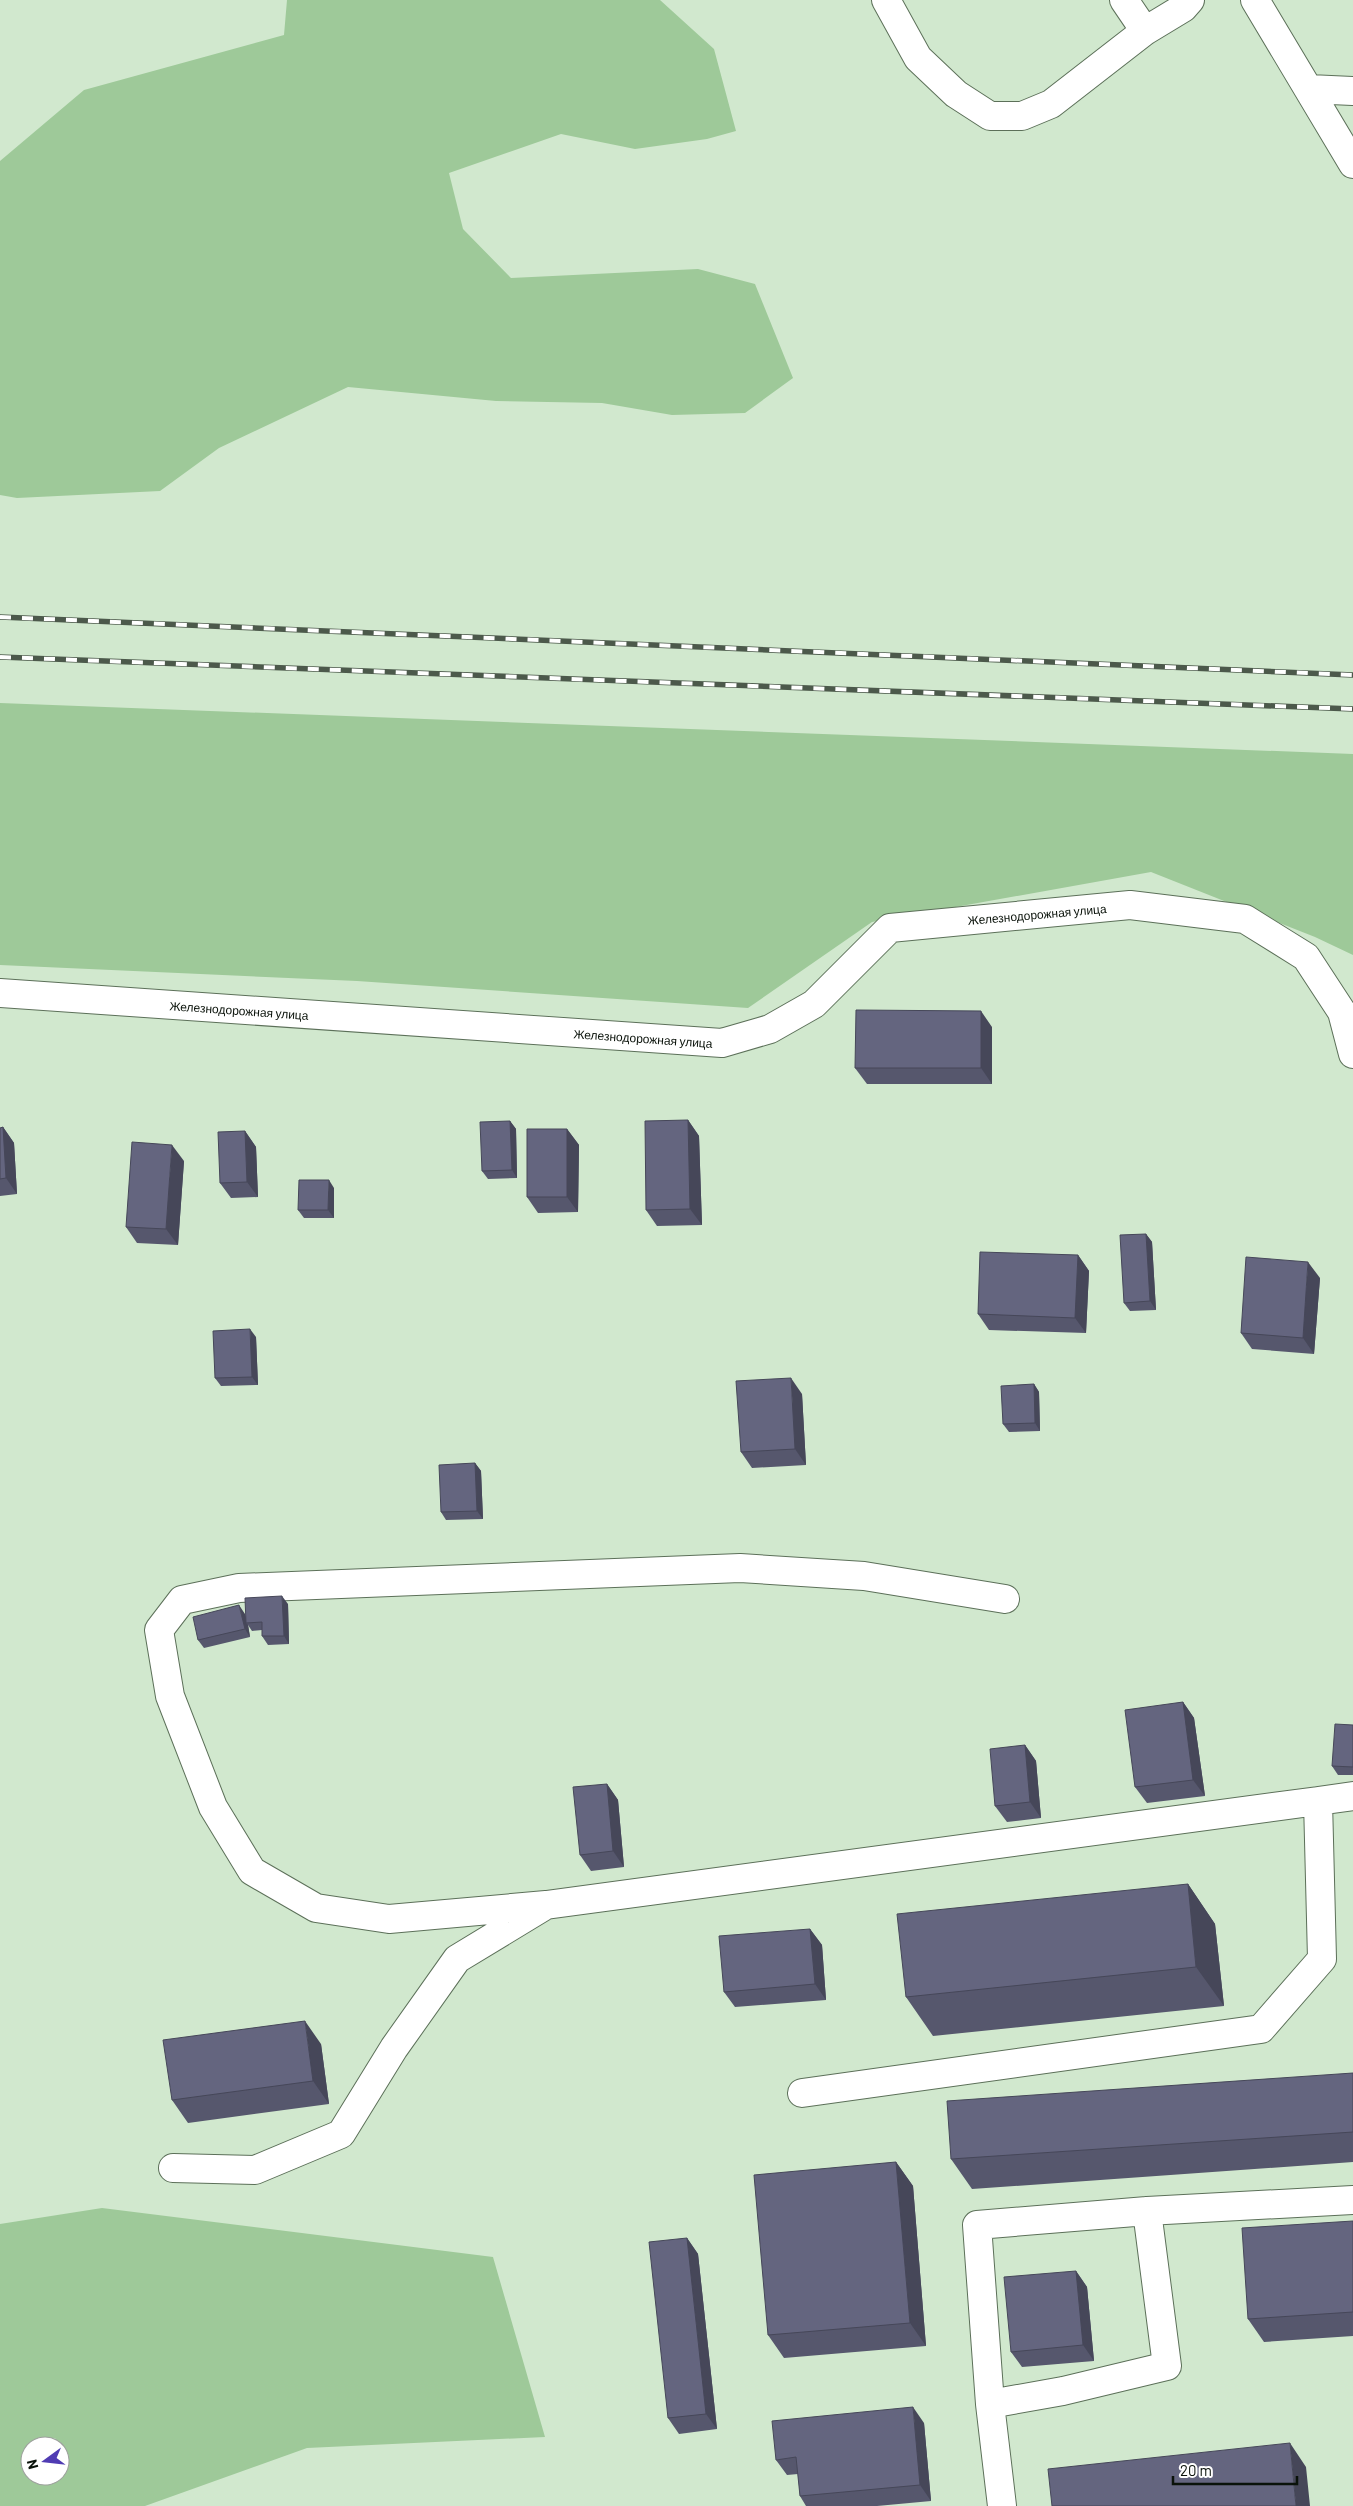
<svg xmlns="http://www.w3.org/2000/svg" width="1353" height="2506" viewBox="0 0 1353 2506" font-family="Barlow,sans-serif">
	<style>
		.green { fill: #9ec999; fill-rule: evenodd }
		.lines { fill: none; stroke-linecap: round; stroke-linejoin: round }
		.minor-casing { stroke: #5c7059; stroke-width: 30 }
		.minor { stroke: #fff; stroke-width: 28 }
		.rail-casing { stroke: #4c594b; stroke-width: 5.5 }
		.rail { stroke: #fff; stroke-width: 4; stroke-dasharray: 11; stroke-linecap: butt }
		.wall { fill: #56576d }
		.shaded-wall { fill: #464759 }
		.building { fill: #64657f; stroke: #464759 }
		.labels { text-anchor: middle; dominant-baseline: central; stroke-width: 4; stroke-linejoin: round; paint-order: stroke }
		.street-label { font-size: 12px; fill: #0a120a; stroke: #fff }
	</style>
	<rect width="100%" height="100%" fill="#d1e8ce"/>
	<!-- green -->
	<path class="green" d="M287 0H660L714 49 736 131 707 139 635 149 561 134 449 173 463 229 511 278 698 269 755 284 793 378 745 413 672 415 602 403 496 401 348 387 219 448 160 491 17 498 0 495V161L84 90 284 35Z
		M0 703 1353 754V955L1315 937 1151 872 872 922 748 1008 357 981 0 965Z
		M102 2208 493 2257 545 2437 307 2448 145 2506H0V2224ZM30 2446H60V2476H30Z"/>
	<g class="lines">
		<!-- minor casing -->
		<g class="minor-casing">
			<path id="minor" d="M886 0 918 58 956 94 990 116H1022L1051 104 1145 31 1183 8 1190 0
				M1124 0 1145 31
				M1255 0 1353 164
				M1309 89 1353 91
				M0 993 722 1043 770 1029 814 1004 890 928 1130 905 1245 919 1306 957 1342 1012 1353 1054
				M546 1905 389 1919 316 1908 252 1871 213 1807 170 1696 159 1630 182 1600 239 1588 740 1568 864 1576 1005 1599
				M802 2093 1261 2029 1322 1959 1318 1801 1353 1796
				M173 2168 255 2170 341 2134 394 2048 457 1959 546 1905 1318 1801
				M990 2404 1063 2391 1167 2366 1147 2211
				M1002 2506 990 2404 977 2225 1147 2211 1353 2200"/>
		</g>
		<!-- minor -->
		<use href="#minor" class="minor"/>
		<!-- rail casing -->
		<g class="rail-casing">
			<path id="rail" d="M0 617 1353 675
				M0 657 1353 709"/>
		</g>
		<!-- rail -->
		<use href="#rail" class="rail"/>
	</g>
	<!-- wall -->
	<path class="wall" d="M992 1027V1084H867L855 1068Z
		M688 1120 699 1136 702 1225 657 1226 646 1210Z
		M510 1121 516 1129 517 1178 488 1179 482 1171Z
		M3 1127 14 1143 17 1194 0 1196V1128Z
		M567 1129 579 1145 578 1212 538 1213 527 1197Z
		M245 1131 256 1147 258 1197 231 1198 220 1183Z
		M184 1161 178 1245 137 1243 126 1227Z
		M334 1188V1218H304L298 1210Z
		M1146 1234 1152 1242 1156 1310 1130 1311 1124 1303Z
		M1078 1255 1089 1271 1086 1333 989 1330 978 1314Z
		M1320 1278 1314 1354 1252 1349 1241 1333Z
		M256 1337 258 1385 221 1386 215 1378Z
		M1034 1384 1039 1392 1040 1431 1009 1432 1003 1424Z
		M802 1394 806 1465 752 1468 741 1452Z
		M475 1463 481 1471 483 1519 446 1520 441 1512Z
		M288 1604 289 1644 268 1645 262 1636V1630L252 1631 248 1625 250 1637 204 1648 198 1640 245 1614 246 1617Z
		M1183 1702 1194 1718 1205 1796 1147 1803 1135 1787Z
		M1353 1725V1775H1338L1332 1766Z
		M1025 1745 1036 1761 1041 1818 1007 1822 995 1806Z
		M607 1784 618 1800 624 1867 591 1871 580 1855Z
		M1188 1884 1215 1924 1224 2006 933 2036 906 1997Z
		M810 1929 822 1945 826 2000 735 2007 724 1992Z
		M321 2044 329 2104 188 2123 172 2100Z
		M1353 2073V2162L972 2189 951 2159Z
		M896 2162 913 2186 926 2346 784 2358 768 2335Z
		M1353 2221V2336L1264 2342 1248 2319Z
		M687 2238 698 2254 717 2429 679 2434 668 2418Z
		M1076 2271 1087 2287 1094 2361 1022 2367 1011 2352Z
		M924 2423 931 2501 877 2506H806L800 2496 798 2474 787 2475 776 2460Z"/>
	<!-- shaded-wall -->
	<path class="shaded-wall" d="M981 1011 992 1027V1084L981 1068Z
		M688 1120 699 1136 702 1225 690 1209Z
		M510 1121 516 1129 517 1178 512 1170Z
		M3 1127 14 1143 17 1194 6 1178Z
		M567 1129 579 1145 578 1212 567 1197Z
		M245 1131 256 1147 258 1197 247 1182Z
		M172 1145 184 1161 178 1245 166 1229Z
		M329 1180 334 1188V1218L328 1210Z
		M1146 1234 1152 1242 1156 1310 1150 1301Z
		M1078 1255 1089 1271 1086 1333 1075 1318Z
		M1308 1262 1320 1278 1314 1354 1303 1338Z
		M250 1329 256 1337 258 1385 252 1377Z
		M791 1378 802 1394 806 1465 795 1449Z
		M1034 1384 1039 1392 1040 1431 1035 1423Z
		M475 1463 481 1471 483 1519 477 1511Z
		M282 1596 288 1604 289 1644 284 1636Z
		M239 1605 245 1614 247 1623H246L248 1625 250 1637 245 1629Z
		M1183 1702 1194 1718 1205 1796 1193 1780Z
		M1025 1745 1036 1761 1041 1818 1030 1802Z
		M607 1784 618 1800 624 1867 613 1851Z
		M1188 1884 1215 1924 1224 2006 1196 1967Z
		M810 1929 822 1945 826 2000 815 1984Z
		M305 2021 321 2044 329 2104 313 2081Z
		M896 2162 913 2186 926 2346 910 2323Z
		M687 2238 698 2254 717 2429 706 2414Z
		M1076 2271 1087 2287 1094 2361 1083 2345Z
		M913 2407 924 2423 931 2501 920 2485Z
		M1290 2443 1306 2467 1310 2506H1296Z"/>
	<!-- building -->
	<path class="building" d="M856 1010 981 1011V1068H855Z
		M688 1120 690 1209 646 1210 645 1121Z
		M510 1121 512 1170 482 1171 480 1122Z
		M3 1127 6 1178 0 1179V1128Z
		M527 1129H567V1197H527Z
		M245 1131 247 1182 220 1183 218 1132Z
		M132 1142 172 1145 166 1229 126 1227Z
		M299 1180H329L328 1210H298Z
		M1146 1234 1150 1301 1124 1303 1120 1235Z
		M980 1252 1078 1255 1075 1318 978 1314Z
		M1246 1257 1308 1262 1303 1338 1241 1333Z
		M250 1329 252 1377 215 1378 213 1331Z
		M791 1378 795 1449 741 1452 736 1381Z
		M1034 1384 1035 1423 1003 1424 1001 1386Z
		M475 1463 477 1511 441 1512 439 1465Z
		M282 1596 284 1636H262V1622L246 1623 245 1598Z
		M239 1605 245 1629 198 1640 193 1617Z
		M1183 1702 1193 1780 1135 1787 1125 1710Z
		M1335 1724 1353 1725V1767L1332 1766Z
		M1025 1745 1030 1802 995 1806 990 1749Z
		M607 1784 613 1851 580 1855 573 1787Z
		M1188 1884 1196 1967 906 1997 897 1914Z
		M810 1929 815 1984 724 1992 719 1936Z
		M305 2021 313 2081 172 2100 163 2040Z
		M1353 2073V2132L951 2159 947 2101Z
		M896 2162 910 2323 768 2335 754 2175Z
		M1353 2221V2312L1248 2319 1242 2228Z
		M687 2238 706 2414 668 2418 649 2242Z
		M1076 2271 1083 2345 1011 2352 1004 2277Z
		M913 2407 920 2485 800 2496 796 2457 776 2460 772 2421Z
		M1290 2443 1296 2506H1052L1048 2469Z"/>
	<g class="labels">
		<!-- street labels -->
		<g class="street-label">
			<text transform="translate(1037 914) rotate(-5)">Железнодорожная улица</text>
			<text transform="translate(239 1010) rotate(4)">Железнодорожная улица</text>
			<text transform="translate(643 1038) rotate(4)">Железнодорожная улица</text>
		</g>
	</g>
	<!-- north arrow -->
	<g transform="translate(45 2461) rotate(255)"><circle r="24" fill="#ffffff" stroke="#9da09d"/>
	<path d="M0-4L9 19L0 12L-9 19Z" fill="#503cb3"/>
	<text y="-8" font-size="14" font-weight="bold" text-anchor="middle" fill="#0a120a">N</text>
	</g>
	<!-- scale -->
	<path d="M1173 2476v8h124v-8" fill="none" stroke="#0a120a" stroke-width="2.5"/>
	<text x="1180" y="2476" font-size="15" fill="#0a120a" stroke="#ffffff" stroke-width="4" paint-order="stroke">20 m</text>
</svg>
